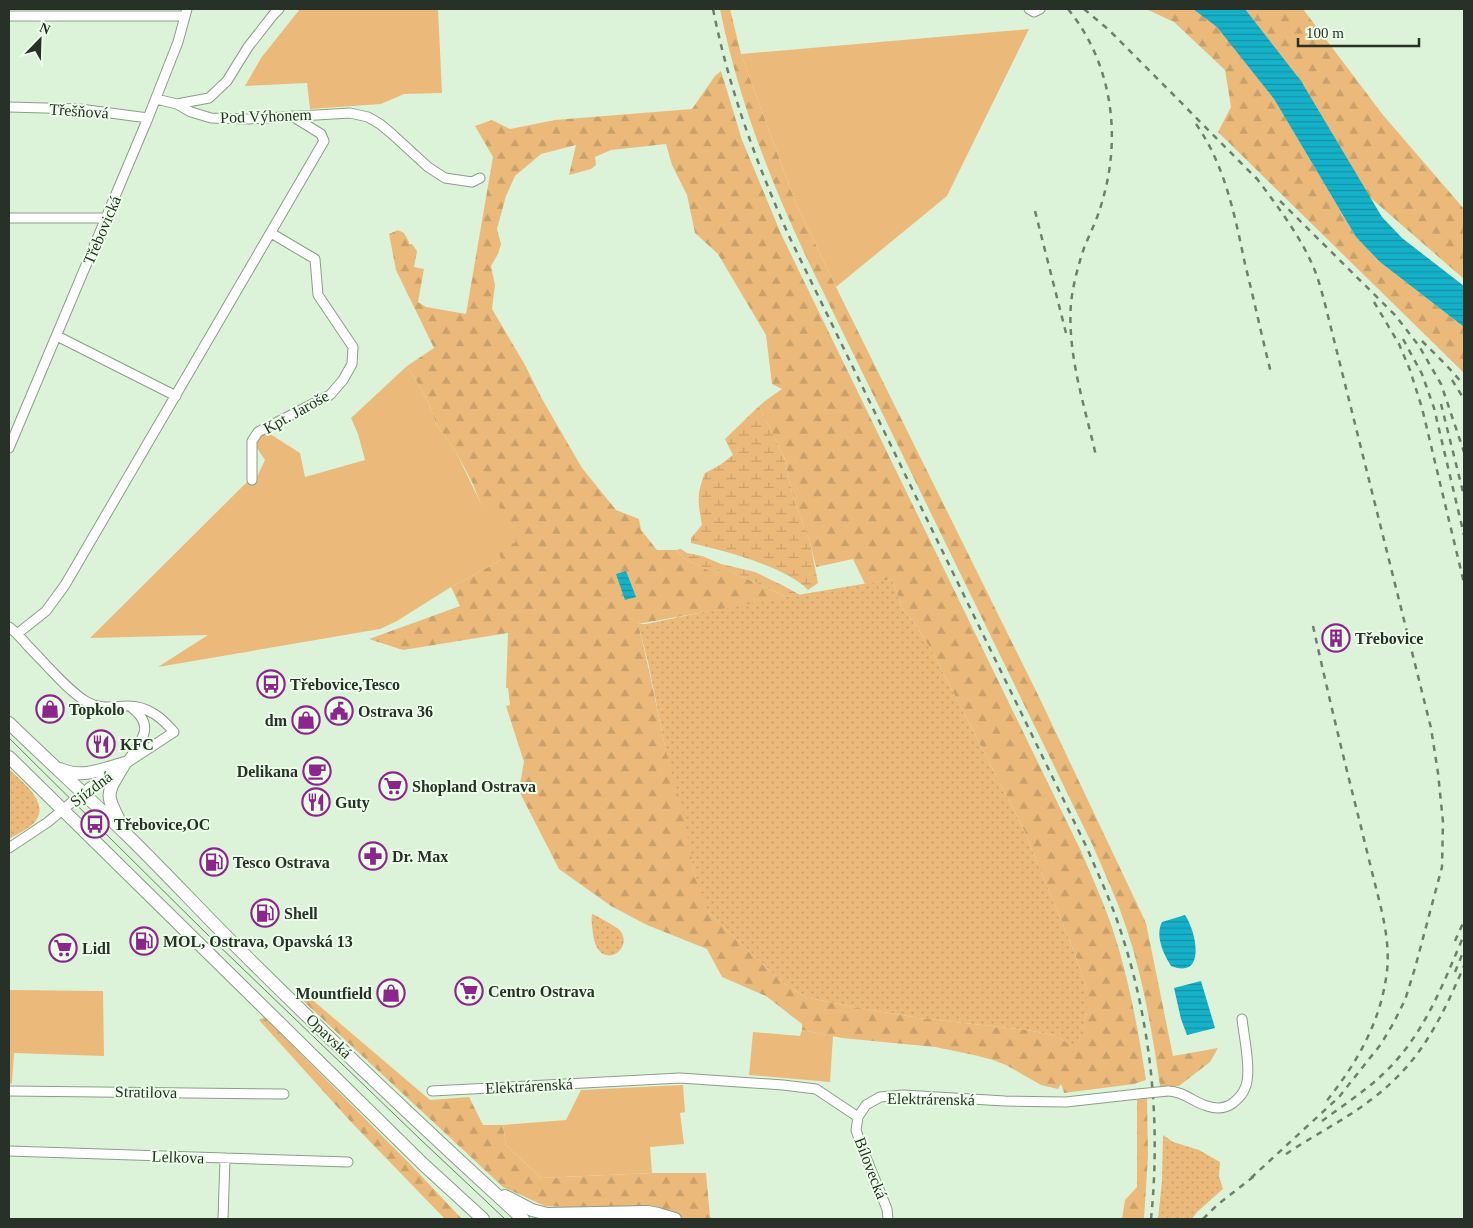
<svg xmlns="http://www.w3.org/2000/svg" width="1473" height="1228" viewBox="0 0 1473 1228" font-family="'Times New Roman',serif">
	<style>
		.grass { fill: url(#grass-dots) }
		.forest { fill: url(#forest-firs); fill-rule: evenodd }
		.wetland { fill: url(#wetland-marsh) }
		.garden { fill: #ebba7b }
		.water { fill: url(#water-rules) }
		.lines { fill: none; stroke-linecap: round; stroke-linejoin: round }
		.minor-casing { stroke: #8a9f87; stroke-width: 11 }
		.secondary-casing { stroke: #8a9f87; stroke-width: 14 }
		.minor { stroke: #fff; stroke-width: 9 }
		.secondary { stroke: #fff; stroke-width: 12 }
		.tram { stroke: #707e6e; stroke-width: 1 }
		.rail { stroke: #707e6e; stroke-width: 2.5; stroke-dasharray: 6 6; stroke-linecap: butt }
		.minor-bridge-casing { stroke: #8a9f87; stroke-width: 11; stroke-linecap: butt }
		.minor-bridge { stroke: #fff; stroke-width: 9 }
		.labels { text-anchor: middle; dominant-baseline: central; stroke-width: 4; stroke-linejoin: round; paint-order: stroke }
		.street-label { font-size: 16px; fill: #283127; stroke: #ecfeea }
		.poi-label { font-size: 16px; font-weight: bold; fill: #283127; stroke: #ecfeea; text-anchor: start }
	</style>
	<defs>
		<pattern id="grass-dots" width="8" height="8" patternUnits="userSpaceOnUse" patternTransform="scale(1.25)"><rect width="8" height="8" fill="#ebba7b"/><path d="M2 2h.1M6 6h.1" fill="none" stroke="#caa06a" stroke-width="1.8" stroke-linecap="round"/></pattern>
		<pattern id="forest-firs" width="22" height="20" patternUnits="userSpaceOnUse" patternTransform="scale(1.25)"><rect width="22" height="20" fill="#ebba7b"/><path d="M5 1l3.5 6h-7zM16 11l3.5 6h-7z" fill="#caa06a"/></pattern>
		<pattern id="wetland-marsh" width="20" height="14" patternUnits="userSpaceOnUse" patternTransform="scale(1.25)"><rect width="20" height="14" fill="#ebba7b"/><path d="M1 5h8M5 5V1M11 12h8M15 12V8" fill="none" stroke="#caa06a"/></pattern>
		<pattern id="water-rules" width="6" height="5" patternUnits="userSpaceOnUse" patternTransform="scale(1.25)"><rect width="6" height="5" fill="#15b1c9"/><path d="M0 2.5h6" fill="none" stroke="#1391a3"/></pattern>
	</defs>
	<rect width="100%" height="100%" fill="#dcf3d9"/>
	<!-- grass -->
	<path class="grass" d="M892 579 903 610 915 624 932 651 1024 830 1073 949 1087 989V1013L1074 1055 1068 1043 1054 1035 1027 1030 920 1018 853 1007 805 997 782 982 710 914 703 902 698 888 666 752 648 662 638 624H646L732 606Z
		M9 769C22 782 53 804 33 824 26 830 16 835 9 839Z
		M592 914C598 916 603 920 609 923 613 926 619 928 621 932 634 951 597 973 593 933 592 927 591 919 592 914Z
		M1163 1135 1173 1142 1199 1150 1220 1162 1219 1176 1223 1189 1197 1212 1192 1219H1158L1162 1181Z"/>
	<!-- forest -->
	<path class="forest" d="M720 9H730L741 54 795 201 836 287 1040 699 1146 923 1173 1056 1218 1048 1210 1062 1179 1086H1160C1152 1031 1143 977 1125 924 1116 897 1104 872 1093 846L810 265C771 183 738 99 720 9Z
		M1146 9H1193L1217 26 1274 99 1356 237 1380 262 1464 327V373L1218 132 1231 107 1225 70 1174 22Z
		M1236 9H1303L1383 115 1464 209V279L1373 200 1357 185Z
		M721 71 742 140 782 236 1081 851C1092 877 1104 903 1113 930 1129 979 1138 1029 1146 1080L1134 1084 1064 1093 1061 1084 1058 1089 1041 1085 1006 1065 993 1060 974 1055 935 1047 842 1038 802 1030V1024L766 996 722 977 707 949 647 925 611 906 559 869 520 793V784L524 762 506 706 510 705 508 688H506L508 633 403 650 369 639 460 606 451 587 501 560 483 509 472 482 456 452 436 424 429 404 420 387 407 366 434 348 396 270 389 234 398 230 404 233 409 242V244H412L417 251 414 267 424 269 418 302 426 307 466 314 493 157 475 126 492 120 510 129 555 120 692 109 715 76ZM666 144 672 165 687 195 695 233 718 254 766 335 772 384 782 389 769 398 759 406 784 457 793 497 810 542 816 567 853 559 865 584 892 579 903 610 915 624 932 651 1024 830 1073 949 1087 989V1013L1074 1054 1068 1043 1054 1035 1027 1030 920 1018 853 1007 805 997 782 982 710 914C694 886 691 853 685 822 680 798 672 775 666 751 657 709 649 667 638 624L787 597 730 571H710L685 559 676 550H657L641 530 639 519 616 510 582 468 542 399 525 365 492 309 495 285 491 266 498 254 501 244 497 229 506 196 515 176 541 154 576 145 569 175 591 169 596 165 595 157 611 150Z
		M296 986 430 1100 469 1097 483 1125H503L506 1145 541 1178 652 1173H706L710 1217 713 1219H684L671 1211 648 1206 580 1208 545 1206 503 1187 300 998Z
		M264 1017 410 1164 462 1219H445L351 1122 259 1020Z
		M1147 1098 1148 1156 1144 1219H1122L1125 1200 1137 1187V1100Z"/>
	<!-- wetland -->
	<path class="wetland" d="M759 406 784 457 793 497 810 542 818 583 808 590C787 567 722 550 691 543V538L702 525C698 502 696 495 705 473L720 465 733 455 725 439Z
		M681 549 687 553 702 556 721 564 755 572 784 586 800 595 787 597 730 571H710L685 559 676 550Z"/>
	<!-- garden -->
	<path class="garden" d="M300 9H438L442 93 404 94 381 104 310 109 307 83 245 86 261 58Z
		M1029 29 947 196 836 287 795 201 741 54Z
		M407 366 420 387 429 404 436 424 456 452 483 508 497 502 516 542 499 552 501 560 451 587 397 621 380 629 158 667 208 635 90 638 249 480 256 479 265 460 255 445 261 435 267 432 300 453 305 477 365 460 358 434 351 418Z
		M9 990 103 991 104 1056 14 1053 12 1084 9 1083Z
		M802 1030 833 1036 830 1082 749 1075 753 1032 800 1036Z
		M683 1085 685 1112 680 1113 684 1144 650 1147 652 1173 541 1178 506 1145 503 1125 566 1120 581 1090Z"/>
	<!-- water -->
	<path class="water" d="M1193 9H1245L1301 81 1382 217 1402 238 1464 286V327L1380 262 1356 237 1274 99 1217 27Z
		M626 571 636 597 625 600 616 574Z
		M1185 915C1196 931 1207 980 1171 966 1163 953 1155 936 1162 922Z
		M1201 981 1215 1028 1187 1035 1181 1019 1174 988Z"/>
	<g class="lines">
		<!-- minor casing -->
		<g class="minor-casing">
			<path id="minor" d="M1029 9 1034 12 1040 9
				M9 16H185
				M156 99 177 104 191 112 211 118 248 119 350 113 368 117 380 124 392 134 428 167 445 178 472 182 480 178
				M177 104 209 98 227 81 248 47 273 15 279 9
				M9 107 80 109 148 118
				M9 218H107
				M57 336 176 396
				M9 448 148 118 178 42 187 9
				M252 480V441L258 432 330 395 343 380 352 364 353 347 318 295 315 259 271 233
				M9 627C16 632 22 639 28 646 44 662 68 691 87 702 101 710 114 706 128 706 148 706 162 718 174 732L90 787 48 822 9 848
				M17 634 46 611 65 585 324 141 321 134 292 116
				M129 759C143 739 155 725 131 707
				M9 1091 284 1094
				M432 1091 680 1078 783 1085 816 1089 858 1117
				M1168 1091C1183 1091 1193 1102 1207 1106 1216 1109 1225 1109 1233 1103 1238 1099 1243 1094 1245 1088 1252 1074 1244 1036 1242 1019
				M9 1151 348 1162
				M223 1219 225 1158
				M888 1219 887 1209 861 1145 856 1130 858 1117 866 1105 880 1097 903 1095 1005 1101 1066 1102 1138 1094"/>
		</g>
		<!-- secondary casing -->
		<g class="secondary-casing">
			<path id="secondary" d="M9 723C48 761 88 797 127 835 170 877 211 922 254 964 342 1051 432 1136 523 1219
				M9 757 424 1165 483 1219
				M60 769C82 779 103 769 125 763
				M122 826C104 792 106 795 125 763
				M505 1196 532 1210 547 1214 648 1212 658 1214 675 1219"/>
		</g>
		<!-- minor -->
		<use href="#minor" class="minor"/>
		<!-- secondary -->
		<use href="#secondary" class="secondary"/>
		<!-- tram -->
		<path class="tram" d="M9 738 214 941 420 1139 505 1219"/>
		<!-- rail -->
		<path class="rail" d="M713 9C729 89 755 159 788 234L1087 848C1098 874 1110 899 1119 926 1151 1020 1161 1121 1151 1219
			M1068 9C1112 63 1122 136 1102 202 1098 218 1090 233 1084 248 1078 266 1073 285 1071 303 1067 356 1085 406 1096 456
			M1084 9 1109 30 1258 180
			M1196 124C1225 165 1235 216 1245 264 1254 300 1262 337 1271 373
			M1280 201 1395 315 1419 346 1441 384 1464 452
			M1035 211 1066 333
			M1374 302 1399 344 1410 370 1422 408 1464 583
			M1403 339 1422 374 1434 408 1464 535
			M1422 341 1447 366 1464 385
			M1452 380 1464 399
			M1441 404 1464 496
			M1313 626C1327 689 1342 752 1358 815 1364 839 1370 864 1376 888 1383 915 1390 943 1387 971 1381 1022 1357 1063 1325 1103
			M1455 941 1464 921
			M1455 972 1464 950
			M1322 1121C1342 1106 1364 1092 1382 1075 1424 1036 1442 986 1464 935
			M1286 1154C1314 1135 1345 1120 1372 1099 1421 1062 1441 1019 1464 966
			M1251 1178 1339 1097 1381 1044 1393 1024 1405 1000 1415 968 1442 867 1443 822 1438 773 1431 728 1325 304C1322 293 1319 281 1315 271 1301 236 1277 206 1255 176
			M1203 1219 1217 1205 1257 1174"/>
		<!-- minor-bridge casing -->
		<g class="minor-bridge-casing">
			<path id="minor-bridge" d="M1138 1094 1168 1091"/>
		</g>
		<!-- minor-bridge -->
		<use href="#minor-bridge" class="minor-bridge"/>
	</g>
	<!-- icons -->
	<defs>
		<g id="building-ring" transform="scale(1.4375)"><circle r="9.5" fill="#ecfeea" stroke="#8d268c" stroke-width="1.5"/><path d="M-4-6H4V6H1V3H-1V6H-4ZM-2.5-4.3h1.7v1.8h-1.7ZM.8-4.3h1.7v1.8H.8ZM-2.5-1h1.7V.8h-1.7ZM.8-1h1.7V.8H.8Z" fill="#8d268c"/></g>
		<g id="bus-ring" transform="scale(1.4375)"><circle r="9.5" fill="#ecfeea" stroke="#8d268c" stroke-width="1.5"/><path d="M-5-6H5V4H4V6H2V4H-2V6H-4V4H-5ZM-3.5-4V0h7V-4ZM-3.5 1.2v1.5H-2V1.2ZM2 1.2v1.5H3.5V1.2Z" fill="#8d268c"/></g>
		<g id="shop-ring" transform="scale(1.4375)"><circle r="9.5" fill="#ecfeea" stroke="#8d268c" stroke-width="1.5"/><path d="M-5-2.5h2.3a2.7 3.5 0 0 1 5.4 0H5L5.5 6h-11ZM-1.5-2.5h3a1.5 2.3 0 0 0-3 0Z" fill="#8d268c"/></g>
		<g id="civic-ring" transform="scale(1.4375)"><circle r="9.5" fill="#ecfeea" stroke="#8d268c" stroke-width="1.5"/><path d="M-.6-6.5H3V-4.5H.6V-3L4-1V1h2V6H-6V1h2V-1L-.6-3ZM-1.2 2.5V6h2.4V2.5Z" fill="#8d268c"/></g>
		<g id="restaurant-ring" transform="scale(1.4375)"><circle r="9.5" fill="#ecfeea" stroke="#8d268c" stroke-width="1.5"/><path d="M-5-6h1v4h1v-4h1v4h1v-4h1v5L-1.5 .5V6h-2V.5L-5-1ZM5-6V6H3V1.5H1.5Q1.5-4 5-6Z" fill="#8d268c"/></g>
		<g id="cafe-ring" transform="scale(1.4375)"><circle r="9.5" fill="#ecfeea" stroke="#8d268c" stroke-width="1.5"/><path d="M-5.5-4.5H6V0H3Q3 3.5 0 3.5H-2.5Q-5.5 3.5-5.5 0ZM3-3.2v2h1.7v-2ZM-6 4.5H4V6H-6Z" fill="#8d268c"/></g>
		<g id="supermarket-ring" transform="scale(1.4375)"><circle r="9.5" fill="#ecfeea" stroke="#8d268c" stroke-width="1.5"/><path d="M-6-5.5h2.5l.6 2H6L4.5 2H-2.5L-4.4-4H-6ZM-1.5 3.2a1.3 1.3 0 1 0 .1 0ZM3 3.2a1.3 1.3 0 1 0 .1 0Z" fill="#8d268c"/></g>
		<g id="pharmacy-ring" transform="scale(1.4375)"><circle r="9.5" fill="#ecfeea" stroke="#8d268c" stroke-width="1.5"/><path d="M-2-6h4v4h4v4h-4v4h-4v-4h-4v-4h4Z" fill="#8d268c"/></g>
		<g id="fuel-ring" transform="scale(1.4375)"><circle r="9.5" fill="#ecfeea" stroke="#8d268c" stroke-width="1.5"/><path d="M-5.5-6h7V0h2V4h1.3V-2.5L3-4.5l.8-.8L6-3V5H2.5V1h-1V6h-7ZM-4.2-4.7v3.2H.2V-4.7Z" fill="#8d268c"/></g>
	</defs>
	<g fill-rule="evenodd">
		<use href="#building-ring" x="1336" y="638"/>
		<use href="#bus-ring" x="271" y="684"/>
		<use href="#shop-ring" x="50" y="709"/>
		<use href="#civic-ring" x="339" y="711"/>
		<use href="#shop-ring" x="306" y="720"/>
		<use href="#restaurant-ring" x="101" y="744"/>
		<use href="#cafe-ring" x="317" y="771"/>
		<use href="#supermarket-ring" x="393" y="786"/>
		<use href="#restaurant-ring" x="316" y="802"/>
		<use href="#bus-ring" x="95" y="824"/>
		<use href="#pharmacy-ring" x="373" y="856"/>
		<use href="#fuel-ring" x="214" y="862"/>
		<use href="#fuel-ring" x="265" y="913"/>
		<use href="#fuel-ring" x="144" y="941"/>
		<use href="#supermarket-ring" x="63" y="948"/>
		<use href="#supermarket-ring" x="469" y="991"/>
		<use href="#shop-ring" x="391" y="993"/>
	</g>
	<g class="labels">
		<!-- street labels -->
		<g class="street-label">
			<text transform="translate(79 111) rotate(4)">Třešňová</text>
			<text transform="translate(266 116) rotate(-2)">Pod Výhonem</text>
			<text transform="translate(102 230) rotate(-67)">Třebovická</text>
			<text transform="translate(296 412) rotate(-29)">Kpt. Jaroše</text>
			<text transform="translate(91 789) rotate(-37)">Sjízdná</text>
			<text transform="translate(329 1036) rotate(44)">Opavská</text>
			<text transform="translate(529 1086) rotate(-3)">Elektrárenská</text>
			<text transform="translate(146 1092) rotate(1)">Stratilova</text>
			<text transform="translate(931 1099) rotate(1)">Elektrárenská</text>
			<text transform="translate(178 1157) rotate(2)">Lelkova</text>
			<text transform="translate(871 1168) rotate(69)">Bílovecká</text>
		</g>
		<!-- poi labels -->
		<g class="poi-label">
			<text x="1355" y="638">Třebovice</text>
			<text x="290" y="684">Třebovice,Tesco</text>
			<text x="69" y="709">Topkolo</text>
			<text x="358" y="711">Ostrava 36</text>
			<text x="287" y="720" text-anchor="end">dm</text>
			<text x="120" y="744">KFC</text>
			<text x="298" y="771" text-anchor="end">Delikana</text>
			<text x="412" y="786">Shopland Ostrava</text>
			<text x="335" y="802">Guty</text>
			<text x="114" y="824">Třebovice,OC</text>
			<text x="392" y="856">Dr. Max</text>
			<text x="233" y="862">Tesco Ostrava</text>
			<text x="284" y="913">Shell</text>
			<text x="163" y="941">MOL, Ostrava, Opavská 13</text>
			<text x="82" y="948">Lidl</text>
			<text x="488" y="991">Centro Ostrava</text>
			<text x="372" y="993" text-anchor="end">Mountfield</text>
		</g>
	</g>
	<!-- border -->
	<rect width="1473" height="1228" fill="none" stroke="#283127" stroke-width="20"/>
	<!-- north arrow -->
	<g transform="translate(40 40) rotate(23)" stroke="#ecfeea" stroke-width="4" paint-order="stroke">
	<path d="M0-4L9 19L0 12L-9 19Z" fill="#283127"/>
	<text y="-8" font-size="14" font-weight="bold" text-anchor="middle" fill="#283127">N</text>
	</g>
	<!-- scale -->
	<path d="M1298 38v8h121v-8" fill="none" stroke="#283127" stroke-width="2.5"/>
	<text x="1306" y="38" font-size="15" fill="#283127" stroke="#ecfeea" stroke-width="4" paint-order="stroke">100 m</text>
</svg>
